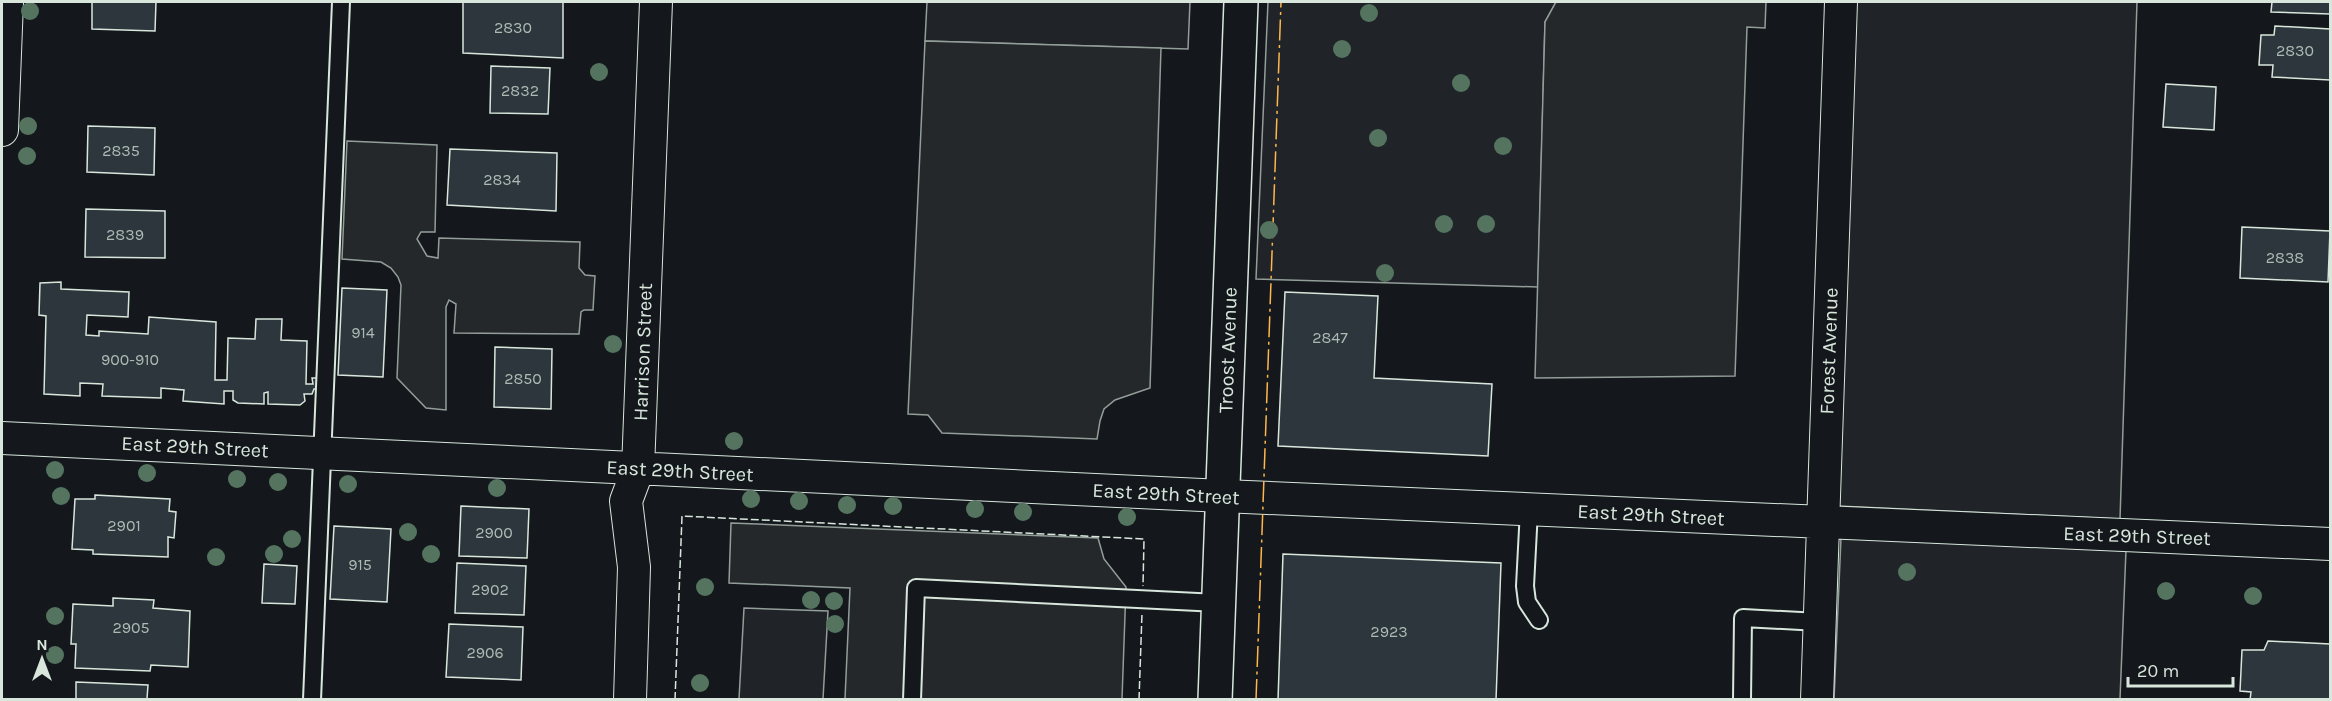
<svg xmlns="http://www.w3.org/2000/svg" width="2332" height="701" viewBox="0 0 2332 701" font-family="Karla,sans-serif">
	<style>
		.green { fill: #202428; stroke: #939e99; stroke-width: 1.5 }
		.parking { fill: #24282b; stroke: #939e99; stroke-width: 1.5 }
		.building { fill: #2c363c; stroke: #d8e6dc; stroke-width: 1.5 }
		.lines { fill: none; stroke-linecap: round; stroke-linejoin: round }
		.lane-casing { stroke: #d8e6dc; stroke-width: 20 }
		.street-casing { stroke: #d8e6dc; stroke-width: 34 }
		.secondary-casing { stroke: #d8e6dc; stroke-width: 36 }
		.lane { stroke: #14181c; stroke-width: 16 }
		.street { stroke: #14181c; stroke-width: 32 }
		.secondary { stroke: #14181c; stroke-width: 33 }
		.fence { stroke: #d8e6dc; stroke-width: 1.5; stroke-dasharray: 8 3; stroke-linecap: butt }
		.power { stroke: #ffb74d; stroke-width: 1.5; stroke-dasharray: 21 4.5 3 4.5; stroke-linecap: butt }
		.tree { fill: #55745f }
		.labels { text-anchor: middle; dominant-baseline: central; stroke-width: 4.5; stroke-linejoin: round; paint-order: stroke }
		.number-label { font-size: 16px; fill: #adbab4 }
		.street-label { font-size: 20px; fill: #d8e6dc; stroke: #14181c }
	</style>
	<rect width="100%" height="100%" fill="#14181c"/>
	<!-- green -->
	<path class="green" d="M927 2H1190L1188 49 925 41Z
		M1268 2H1556L1545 22 1538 287 1256 279Z
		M1855 2H2137L2120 519 1838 506Z
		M1841 538 2126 550 2120 699 1834 700Z
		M744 608 828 611 823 699H739Z"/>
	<!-- parking -->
	<path class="parking" d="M1556 2H1766L1765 28 1747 27 1735 376 1535 378 1545 22Z
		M925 41 1161 48 1150 388 1115 400 1104 409 1100 421 1097 439 942 433 928 415 908 414Z
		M347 141 437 145 435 232H421L417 239 427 256 438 258 439 238 580 242 579 268 585 275 595 276 593 310H584L581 312 579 334 454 333 456 304 449 300 446 307V410L426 408 397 378 401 285 398 277 391 268 381 262 342 259Z
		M731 523 1098 538 1104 559 1126 587 1122 699H845L850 588 729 583Z"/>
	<!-- building -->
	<path class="building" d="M92 2H156L155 31 92 29Z
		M463 2H563V58L463 53Z
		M2272 2H2330V14L2271 12Z
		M2275 26 2330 29V80L2272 77 2273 65H2259L2261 35H2274Z
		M491 66 550 68 548 114 490 113Z
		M2166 84 2216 87 2214 130 2163 127Z
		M88 126 155 128 154 175 87 172Z
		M450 149 557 153 556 211 447 205Z
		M86 209 165 211V258L85 257Z
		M2242 227 2330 231 2328 282 2240 278Z
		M61 282V289L129 292 128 317 87 315 86 335 99 336V331L148 334 149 317 216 322 215 380H227L228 338 255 339 256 319H282L281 340 307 341 306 384H313L312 378H318V389H314L312 394H304L305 401 300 405 268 404V392L264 393V404L238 403 233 400V391H224V404L183 401 184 390 161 388V398L102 396 103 384 80 383V396L44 394 46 316 39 315 40 283Z
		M342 288 387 290 383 377 338 375Z
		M1285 292 1378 296 1374 378 1492 384 1488 456 1278 446Z
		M495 347 552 349 551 409 494 407Z
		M95 495 170 499 169 511 176 512 174 538 168 537V557L93 554V550L72 549 75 499H95Z
		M461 506 529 509 527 558 459 556Z
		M334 526 391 529 387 602 330 599Z
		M1283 554 1501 563 1496 700H1278Z
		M457 563 526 566 524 615 455 613Z
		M264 564 297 566 295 604 262 603Z
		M113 598 154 600 153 608 190 611 188 667 151 665 150 671 75 668 76 644H71L73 604 113 606Z
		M449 624 523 627 521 680 446 677Z
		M2268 641 2330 644V700H2250L2251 692 2240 691 2242 650H2264Z
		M76 682 148 685 147 699 157 700H76Z"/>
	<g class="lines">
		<!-- lane casing -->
		<g class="lane-casing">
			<path id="lane" d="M1529 510 1525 586 1527 602 1539 620
				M312 700 341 2
				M912 700 916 588 1218 603
				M1742 700 1743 618 1819 622"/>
		</g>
		<!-- street casing -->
		<g class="street-casing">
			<path id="street" d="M2 130 7 2
				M2 438 1223 496 2330 544
				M630 700 634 567 626 501 638 469 656 2
				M1817 700 1841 2"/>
		</g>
		<!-- secondary casing -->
		<g class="secondary-casing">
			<path id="secondary" d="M1215 700 1241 2"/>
		</g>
		<!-- lane -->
		<use href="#lane" class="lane"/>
		<!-- street -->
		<use href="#street" class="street"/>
		<!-- secondary -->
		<use href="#secondary" class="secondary"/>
		<!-- fence -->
		<path class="fence" d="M675 700 682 516 1144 539 1143 586
			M1139 700 1142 613"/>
		<!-- power -->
		<path class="power" d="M1256 700 1281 2"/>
	</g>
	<!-- trees -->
	<g class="tree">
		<circle cx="30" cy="11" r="9"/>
		<circle cx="1369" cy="13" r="9"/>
		<circle cx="1342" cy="49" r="9"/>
		<circle cx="599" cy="72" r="9"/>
		<circle cx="1461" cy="83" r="9"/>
		<circle cx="28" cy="126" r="9"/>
		<circle cx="1378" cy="138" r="9"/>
		<circle cx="1503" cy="146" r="9"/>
		<circle cx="27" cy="156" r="9"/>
		<circle cx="1444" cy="224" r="9"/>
		<circle cx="1486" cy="224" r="9"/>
		<circle cx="1269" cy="230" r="9"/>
		<circle cx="1385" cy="273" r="9"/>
		<circle cx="613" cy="344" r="9"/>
		<circle cx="734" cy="441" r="9"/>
		<circle cx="55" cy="470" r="9"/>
		<circle cx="147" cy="473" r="9"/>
		<circle cx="237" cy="479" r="9"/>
		<circle cx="278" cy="482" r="9"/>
		<circle cx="348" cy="484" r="9"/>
		<circle cx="497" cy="488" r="9"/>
		<circle cx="61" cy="496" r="9"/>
		<circle cx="751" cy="499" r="9"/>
		<circle cx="799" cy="501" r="9"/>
		<circle cx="847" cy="505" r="9"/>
		<circle cx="893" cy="506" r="9"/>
		<circle cx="975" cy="509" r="9"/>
		<circle cx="1023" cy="512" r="9"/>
		<circle cx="1127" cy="517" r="9"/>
		<circle cx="408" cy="532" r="9"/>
		<circle cx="292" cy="539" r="9"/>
		<circle cx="274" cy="554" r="9"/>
		<circle cx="431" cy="554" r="9"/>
		<circle cx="216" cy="557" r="9"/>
		<circle cx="1907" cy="572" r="9"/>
		<circle cx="705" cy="587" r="9"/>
		<circle cx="2166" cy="591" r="9"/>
		<circle cx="2253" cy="596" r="9"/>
		<circle cx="811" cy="600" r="9"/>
		<circle cx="834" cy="601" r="9"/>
		<circle cx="55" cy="616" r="9"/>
		<circle cx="835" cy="624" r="9"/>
		<circle cx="55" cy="655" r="9"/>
		<circle cx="700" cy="683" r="9"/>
	</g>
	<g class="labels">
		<!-- number labels -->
		<g class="number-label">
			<text x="513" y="27">2830</text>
			<text x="2295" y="50">2830</text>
			<text x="520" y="90">2832</text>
			<text x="121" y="150">2835</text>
			<text x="502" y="179">2834</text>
			<text x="125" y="234">2839</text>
			<text x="2285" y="257">2838</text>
			<text x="363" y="332">914</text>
			<text x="1330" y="337">2847</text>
			<text x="130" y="359">900-910</text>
			<text x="523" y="378">2850</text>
			<text x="124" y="525">2901</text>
			<text x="494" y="532">2900</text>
			<text x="360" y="564">915</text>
			<text x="490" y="589">2902</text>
			<text x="131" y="627">2905</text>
			<text x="1389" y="631">2923</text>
			<text x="485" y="652">2906</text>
		</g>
		<!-- street labels -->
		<g class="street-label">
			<text transform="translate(1228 350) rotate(-88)">Troost Avenue</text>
			<text transform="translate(1829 351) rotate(-88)">Forest Avenue</text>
			<text transform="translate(643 352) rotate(-88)">Harrison Street</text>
			<text transform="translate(195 447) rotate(3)">East 29th Street</text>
			<text transform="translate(680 471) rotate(3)">East 29th Street</text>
			<text transform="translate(1166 494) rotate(3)">East 29th Street</text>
			<text transform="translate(1651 515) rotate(3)">East 29th Street</text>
			<text transform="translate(2137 536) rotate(2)">East 29th Street</text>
		</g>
	</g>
	<!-- border -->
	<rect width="2332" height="701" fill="none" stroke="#d8e6dc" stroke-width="6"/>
	<!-- north arrow -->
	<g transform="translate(42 659)" stroke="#14181c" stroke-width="4.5" paint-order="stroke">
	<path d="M0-4.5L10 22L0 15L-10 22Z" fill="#d8e6dc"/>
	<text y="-9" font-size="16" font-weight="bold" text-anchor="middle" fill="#d8e6dc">N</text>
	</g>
	<!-- scale -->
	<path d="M2128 677v9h105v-9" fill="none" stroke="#d8e6dc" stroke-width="3"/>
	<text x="2137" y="677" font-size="18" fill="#d8e6dc" stroke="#14181c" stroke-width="4.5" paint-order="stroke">20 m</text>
</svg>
